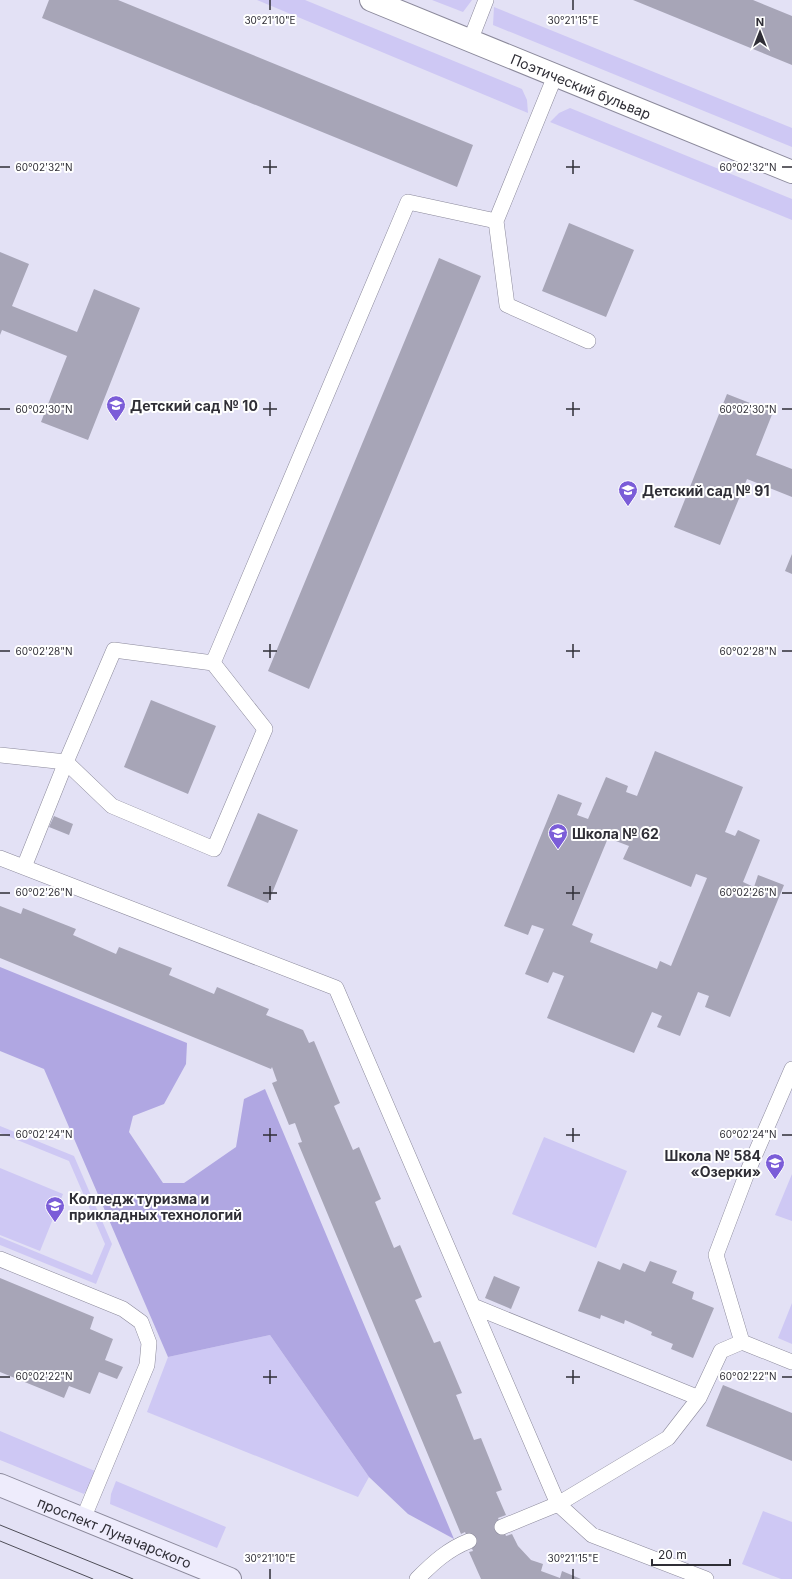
<svg xmlns="http://www.w3.org/2000/svg" width="792" height="1579" viewBox="0 0 792 1579" font-family="Inter,sans-serif">
	<style>
		.green { fill: #cec8f4 }
		.forest { fill: #b0a7e2 }
		.building { fill: #a7a5b7; fill-rule: evenodd }
		.lines { fill: none; stroke-linecap: round; stroke-linejoin: round }
		.service-casing { stroke: #8b899b; stroke-width: 16 }
		.minor-casing { stroke: #8b899b; stroke-width: 24 }
		.secondary-casing { stroke: #8b899b; stroke-width: 24 }
		.service { stroke: #fff; stroke-width: 15 }
		.minor { stroke: #fff; stroke-width: 22 }
		.secondary { stroke: #eeecfc; stroke-width: 22 }
		.tram { stroke: #4e4d57; stroke-width: 1 }
		.ticks { fill: none; stroke: #2f2e36; stroke-width: 1.5 }
		.labels { text-anchor: middle; dominant-baseline: central; stroke-width: 4; stroke-linejoin: round; paint-order: stroke }
		.street-label { font-size: 14px; fill: #2f2e36; stroke: #fff }
		.poi-label { font-size: 14px; font-weight: bold; fill: #2f2e36; stroke: #fff; text-anchor: start }
		.ticks-label { font-size: 10px; text-anchor: middle; fill: #2f2e36; stroke: #fff; stroke-width: 4; stroke-linejoin: round; paint-order: stroke }
	</style>
	<rect width="100%" height="100%" fill="#e3e1f5"/>
	<!-- green -->
	<path class="green" d="M257 0H305L522 89 527 100 528 113Z
		M432 0H472L463 12Z
		M494 7 792 128V147L493 25Z
		M570 108 792 199V220L550 122 559 113Z
		M0 1126 74 1156 112 1244 96 1284 0 1245V1237L92 1275 105 1244 69 1161 0 1133Z
		M544 1137 627 1171 596 1248 512 1214Z
		M0 1168 63 1194 40 1251 0 1235Z
		M792 1174V1221L775 1215Z
		M792 1303V1344L778 1338Z
		M270 1335 369 1477 358 1497 147 1412 168 1357Z
		M0 1431 95 1471 90 1484 84 1494 0 1460Z
		M116 1481 226 1527 217 1548 110 1504 111 1494Z
		M763 1511 792 1522V1579H781L742 1564Z"/>
	<!-- forest -->
	<path class="forest" d="M0 967 187 1043 186 1064 164 1104 133 1116 129 1132 163 1183H184L236 1147 244 1099 265 1089 454 1539 408 1514 369 1477 270 1335 168 1357 44 1069 0 1051Z"/>
	<!-- building -->
	<path class="building" d="M49 0H118L473 145 457 187 42 18Z
		M633 0H753L792 16V65Z
		M569 223 634 250 606 317 542 291Z
		M0 252 29 264 12 306 77 332 94 289 140 308 88 440 41 422 67 356 2 330 0 335Z
		M439 258 481 276 309 689 268 671Z
		M727 394 773 412 756 455 792 469V497L747 479 720 545 674 527Z
		M792 554V574L785 571Z
		M151 700 216 726 188 794 124 767Z
		M655 751 743 787 725 832 735 836 738 830 760 840 743 882 754 887 758 875 784 885 730 1017 705 1007 709 996 698 992 680 1036 657 1027 662 1016 652 1012 634 1053 547 1018 564 976 553 972 548 983 525 974 544 929 532 925 528 935 504 926 558 794 582 803 577 815 588 819 606 777 628 786 626 792 637 796ZM608 838 629 846 623 859 691 887 696 874 707 878 671 966 660 961 657 969 590 942 593 934 572 925Z
		M258 813 298 830 268 903 227 886Z
		M54 816 73 824 69 835 49 827Z
		M0 906 21 914 23 908 76 929 73 935 116 954 119 947 172 968 169 975 214 994 217 987 269 1009 266 1015 303 1030 309 1043 314 1041 340 1103 334 1106 353 1150 359 1147 381 1199 375 1202 394 1248 400 1245 422 1297 415 1300 434 1343 440 1341 462 1393 456 1395 474 1440 481 1438 502 1490 496 1492 506 1515 498 1518 506 1536 512 1534 518 1546 531 1560 543 1564 541 1571 560 1578 562 1571 581 1579H481L469 1552 473 1551 469 1541 465 1532 461 1534 298 1143 302 1142 295 1123 289 1125 272 1083 277 1081 272 1067 271 1069 0 958Z
		M598 1261 620 1270 623 1263 645 1272 650 1261 677 1271 672 1283 694 1292 692 1299 714 1308 693 1358 671 1349 673 1344 651 1335 652 1332 625 1320 624 1324 601 1315 600 1319 578 1311Z
		M494 1276 520 1287 511 1309 485 1298Z
		M0 1278 94 1317 90 1329 113 1339 105 1360 123 1367 117 1379 99 1372 90 1394 69 1386 64 1398 0 1372Z
		M723 1385 792 1413V1461L706 1426Z"/>
	<g class="lines">
		<!-- service casing -->
		<g class="service-casing">
			<path id="service" d="M470 41 486 0
				M496 221 507 305 588 341
				M0 755 66 762 112 806 214 849 265 729 213 663
				M0 858 336 988 558 1504 592 1535 706 1579
				M24 867 66 762 114 650 213 663 408 202 496 221 555 76
				M0 1259 123 1309 141 1322 149 1343 147 1365 83 1519
				M473 1306 699 1398
				M742 1342 716 1255 747 1173 792 1069
				M502 1527 558 1504 668 1438 699 1398 721 1351 742 1342 792 1362
				M417 1579C433 1563 448 1549 469 1541"/>
		</g>
		<!-- minor casing -->
		<g class="minor-casing">
			<g id="minor">
				<path id="s1" d="M371 0 792 172"/>
			</g>
		</g>
		<!-- secondary casing -->
		<g class="secondary-casing">
			<g id="secondary">
				<path id="s2" d="M0 1485 230 1579"/>
			</g>
		</g>
		<!-- service -->
		<use href="#service" class="service"/>
		<!-- minor -->
		<use href="#minor" class="minor"/>
		<!-- secondary -->
		<use href="#secondary" class="secondary"/>
		<!-- tram -->
		<path class="tram" d="M0 1525 133 1579
			M0 1541 93 1579"/>
	</g>
	<!-- ticks -->
	<path class="ticks" d="M270 0V10M573 0V10M270 160V174M573 160V174M0 167H10M263 167H277M566 167H580M782 167H792M270 402V416M573 402V416M0 409H10M263 409H277M566 409H580M782 409H792M270 644V658M573 644V658M0 651H10M263 651H277M566 651H580M782 651H792M270 886V900M573 886V900M0 893H10M263 893H277M566 893H580M782 893H792M270 1128V1142M573 1128V1142M0 1135H10M263 1135H277M566 1135H580M782 1135H792M270 1370V1384M573 1370V1384M0 1377H10M263 1377H277M566 1377H580M782 1377H792M270 1569V1579M573 1569V1579"/>
	<!-- icons -->
	<defs>
		<g id="school-pin" transform="scale(1)"><path d="M0 17L-7.5 6A9.5 9.5 0 1 1 7.5 6Z" fill="#7b5dd8" stroke="#fff"/><path d="M0-5L7-2L0 1L-7-2ZM-4 1L0 2.5L4 1V4Q0 6-4 4Z" fill="#fff"/></g>
		<g id="university-pin" transform="scale(1)"><path d="M0 17L-7.5 6A9.5 9.5 0 1 1 7.5 6Z" fill="#7b5dd8" stroke="#fff"/><path d="M0-5L7-2L0 1L-7-2ZM-4 1L0 2.5L4 1V4Q0 6-4 4Z" fill="#fff"/></g>
	</defs>
	<g fill-rule="evenodd">
		<use href="#school-pin" x="116" y="405"/>
		<use href="#school-pin" x="628" y="490"/>
		<use href="#school-pin" x="558" y="833"/>
		<use href="#school-pin" x="775" y="1163"/>
		<use href="#university-pin" x="55" y="1206"/>
	</g>
	<g class="labels">
		<!-- street labels -->
		<g class="street-label">
			<text stroke="none"><textPath href="#s1" startOffset="227">Поэтический бульвар</textPath></text>
			<text stroke="none"><textPath href="#s2" startOffset="124">проспект Луначарского</textPath></text>
		</g>
		<!-- poi labels -->
		<g class="poi-label">
			<text x="130" y="405">Детский сад № 10</text>
			<text x="642" y="490">Детский сад № 91</text>
			<text x="572" y="833">Школа № 62</text>
			<text x="761" y="1155" text-anchor="end">Школа № 584<tspan x="761" dy="16">«Озерки»</tspan></text>
			<text x="69" y="1198">Колледж туризма и<tspan x="69" dy="16">прикладных технологий</tspan></text>
		</g>
	</g>
	<g class="ticks-label">
		<text x="270" y="24">30°21'10"E</text>
		<text x="573" y="24">30°21'15"E</text>
		<text x="44" y="171">60°02'32"N</text>
		<text x="748" y="171">60°02'32"N</text>
		<text x="44" y="413">60°02'30"N</text>
		<text x="748" y="413">60°02'30"N</text>
		<text x="44" y="655">60°02'28"N</text>
		<text x="748" y="655">60°02'28"N</text>
		<text x="44" y="896">60°02'26"N</text>
		<text x="748" y="896">60°02'26"N</text>
		<text x="44" y="1138">60°02'24"N</text>
		<text x="748" y="1138">60°02'24"N</text>
		<text x="44" y="1380">60°02'22"N</text>
		<text x="748" y="1380">60°02'22"N</text>
		<text x="270" y="1562">30°21'10"E</text>
		<text x="573" y="1562">30°21'15"E</text>
	</g>
	<!-- north arrow -->
	<g transform="translate(760 32)" stroke="#ffffff" stroke-width="3" paint-order="stroke">
	<path d="M0-3L7 15L0 10L-7 15Z" fill="#2f2e36"/>
	<text y="-6" font-size="11" font-weight="bold" text-anchor="middle" fill="#2f2e36">N</text>
	</g>
	<!-- scale -->
	<path d="M652 1559v6h78v-6" fill="none" stroke="#2f2e36" stroke-width="2"/>
	<text x="658" y="1559" font-size="12" fill="#2f2e36" stroke="#ffffff" stroke-width="3" paint-order="stroke">20 m</text>
</svg>
